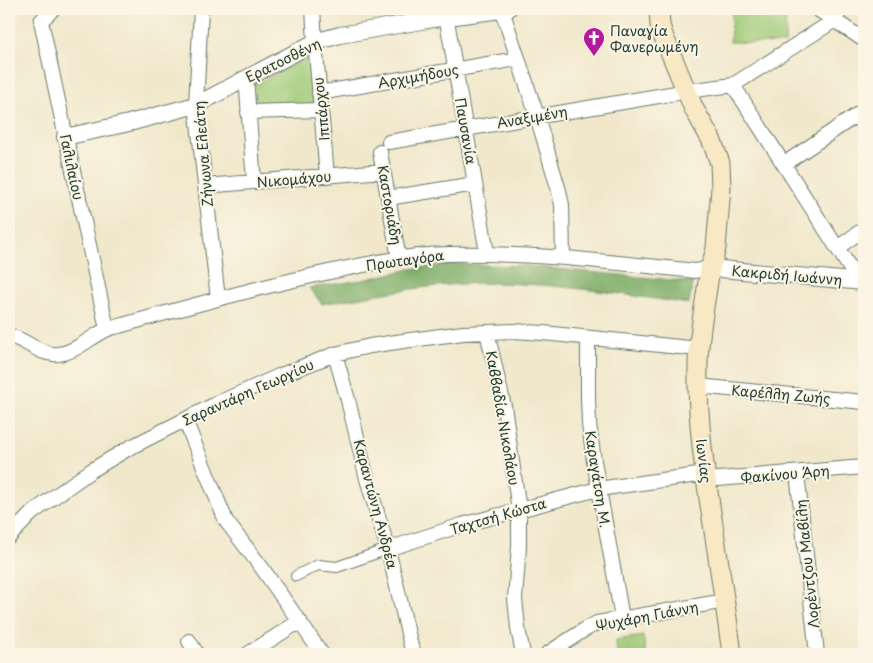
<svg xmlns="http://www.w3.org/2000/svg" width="873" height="663" viewBox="0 0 873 663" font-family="'Playpen Sans',sans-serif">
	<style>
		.green { fill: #9dc976; stroke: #5e8355 }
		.forest { fill: #7ead67; stroke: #4e754e }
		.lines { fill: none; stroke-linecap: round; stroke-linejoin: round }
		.pedestrian-casing { stroke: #687969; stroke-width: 12 }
		.minor-casing { stroke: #687969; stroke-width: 16 }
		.tertiary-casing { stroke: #687969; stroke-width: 18 }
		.secondary-casing { stroke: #687969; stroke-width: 21 }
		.pedestrian { stroke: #fff; stroke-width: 10 }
		.minor { stroke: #fff; stroke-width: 14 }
		.tertiary { stroke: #fff; stroke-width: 16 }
		.secondary { stroke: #f8e8c3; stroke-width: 19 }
		.labels { text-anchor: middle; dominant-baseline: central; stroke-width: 4; stroke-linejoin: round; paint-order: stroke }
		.poi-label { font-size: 14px; fill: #1f3d34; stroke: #fcf5e5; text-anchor: start }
		.street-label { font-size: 14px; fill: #1f3d34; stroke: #fcf5e5 }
	</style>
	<rect width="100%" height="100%" fill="#fcf5e5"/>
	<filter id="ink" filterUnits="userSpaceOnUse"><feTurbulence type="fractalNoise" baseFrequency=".02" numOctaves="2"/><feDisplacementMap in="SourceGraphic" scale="10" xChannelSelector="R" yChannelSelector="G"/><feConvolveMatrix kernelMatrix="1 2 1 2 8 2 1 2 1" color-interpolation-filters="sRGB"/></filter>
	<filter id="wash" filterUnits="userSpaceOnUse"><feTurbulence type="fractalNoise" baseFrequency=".0096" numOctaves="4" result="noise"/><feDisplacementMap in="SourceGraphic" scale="20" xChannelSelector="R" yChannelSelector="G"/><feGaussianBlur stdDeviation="1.12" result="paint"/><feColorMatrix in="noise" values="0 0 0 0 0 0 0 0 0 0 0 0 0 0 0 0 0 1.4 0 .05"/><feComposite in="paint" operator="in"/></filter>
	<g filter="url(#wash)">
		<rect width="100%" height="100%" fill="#f1e8cc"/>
		<!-- green -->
		<path class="green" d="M732 9H786L785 44 730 42Z
			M310 56 314 107 256 109 254 85Z
			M643 636 646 654H617L616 640Z"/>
		<!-- forest -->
		<path class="forest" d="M454 264 526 266 693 282 689 304C614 293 538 280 461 284 414 287 368 296 322 304L309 288 362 280 411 269Z"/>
	</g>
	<g filter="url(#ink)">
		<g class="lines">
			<!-- pedestrian casing -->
			<g class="pedestrian-casing">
				<path id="pedestrian" d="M296 576 318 565 337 567 388 549"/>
			</g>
			<!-- minor casing -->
			<g class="minor-casing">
				<path id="minor" d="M53 9 41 21 107 329
					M201 9 196 105 218 299
					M313 9 315 42 327 176
					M445 9 487 253
					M817 9 864 40
					M502 10 537 116 559 191 562 205 563 257
					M246 78 254 182
					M733 85 859 282
					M687 91 733 85 835 20 841 9
					M319 93 517 59
					M248 112 321 110
					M389 142 676 93
					M380 152 399 259
					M784 164 864 110
					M205 186 383 171
					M388 198 475 184
					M837 248 864 229
					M487 332 504 406 519 510V546L515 599 518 628 523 654
					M9 336C26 339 40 356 58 354 77 352 91 336 108 329 112 327 116 327 119 326 212 300 306 274 402 258 439 252 477 253 514 255 575 257 635 265 695 271L710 268
					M588 338V397L589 424 594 461 622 618
					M335 354 348 400 367 479 388 549 411 646 415 654
					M698 386 864 402
					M185 420 226 521 262 568 322 654
					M797 473 817 654
					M706 480 864 467
					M9 537 32 513 51 499 92 470 129 448 218 403 281 375 335 354 370 346 403 341 463 333 514 331 543 333 699 349
					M388 549 462 525 598 489 705 474
					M189 641 197 654
					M248 654 300 621
					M547 654 584 630 597 623 725 601"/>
			</g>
			<!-- tertiary casing -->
			<g class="tertiary-casing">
				<path id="tertiary" d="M65 137 129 123 196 105 315 42 340 35 433 19 508 9
					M710 268 864 282"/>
			</g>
			<!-- secondary casing -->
			<g class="secondary-casing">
				<path id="secondary" d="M659 9 660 25 663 35 694 109 711 139 720 163 721 188 716 248 714 256 710 268C706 300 698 333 698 366 697 418 704 468 712 518 719 564 726 609 732 654"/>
			</g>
			<!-- pedestrian -->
			<use href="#pedestrian" class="pedestrian"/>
			<!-- minor -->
			<use href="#minor" class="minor"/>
			<!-- tertiary -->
			<use href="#tertiary" class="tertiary"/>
			<!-- secondary -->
			<use href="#secondary" class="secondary"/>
		</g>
	</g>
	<!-- icons -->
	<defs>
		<g id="church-pin" transform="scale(1.125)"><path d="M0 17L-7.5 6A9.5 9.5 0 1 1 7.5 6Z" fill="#b5179e" stroke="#fcf5e5"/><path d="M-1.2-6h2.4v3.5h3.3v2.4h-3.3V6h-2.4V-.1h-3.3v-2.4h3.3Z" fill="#fff"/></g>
	</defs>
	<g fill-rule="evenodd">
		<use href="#church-pin" x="594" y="38"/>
	</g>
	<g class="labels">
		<!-- poi labels -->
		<g class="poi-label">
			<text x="610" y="30">Παναγία<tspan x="610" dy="16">Φανερωμένη</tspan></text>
		</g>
		<!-- street labels -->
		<g class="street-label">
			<text transform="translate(283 60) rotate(-26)">Ερατοσθένη</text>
			<text transform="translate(418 76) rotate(-10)">Αρχιμήδους</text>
			<text transform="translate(321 109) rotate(-96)">Ιππάρχου</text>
			<text transform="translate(532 117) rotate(-10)">Αναξιμένη</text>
			<text transform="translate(466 131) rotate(80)">Παυσανία</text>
			<text transform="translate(203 154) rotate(-95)">Ζήνωνα Ελεάτη</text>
			<text transform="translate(72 167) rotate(78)">Γαλιλαίου</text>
			<text transform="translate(294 179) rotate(-5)">Νικομάχου</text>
			<text transform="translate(390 205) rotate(80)">Καστοριάδη</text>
			<text transform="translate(405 260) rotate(-8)">Πρωταγόρα</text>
			<text transform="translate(787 275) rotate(5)">Κακριδή Ιωάννη</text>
			<text transform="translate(248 392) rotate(-24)">Σαραντάρη Γεωργίου</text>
			<text transform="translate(781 394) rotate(5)">Καρέλλη Ζωής</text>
			<text transform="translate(503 418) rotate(80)">Καββαδία Νικολάου</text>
			<text transform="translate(704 461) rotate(83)">Ιωνίας</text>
			<text transform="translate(785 474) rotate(-5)">Φακίνου Άρη</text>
			<text transform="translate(598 479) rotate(81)">Καραγάτση Μ.</text>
			<text transform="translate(376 504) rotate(75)">Καραντώνη Ανδρέα</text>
			<text transform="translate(498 516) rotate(-16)">Ταχτσή Κώστα</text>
			<text transform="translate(807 564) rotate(-96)">Λορέντζου Μαβίλη</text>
			<text transform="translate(647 616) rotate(-11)">Ψυχάρη Γιάννη</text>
		</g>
	</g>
	<!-- margin -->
	<rect width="873" height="663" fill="none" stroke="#fcf5e5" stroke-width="30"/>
</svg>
